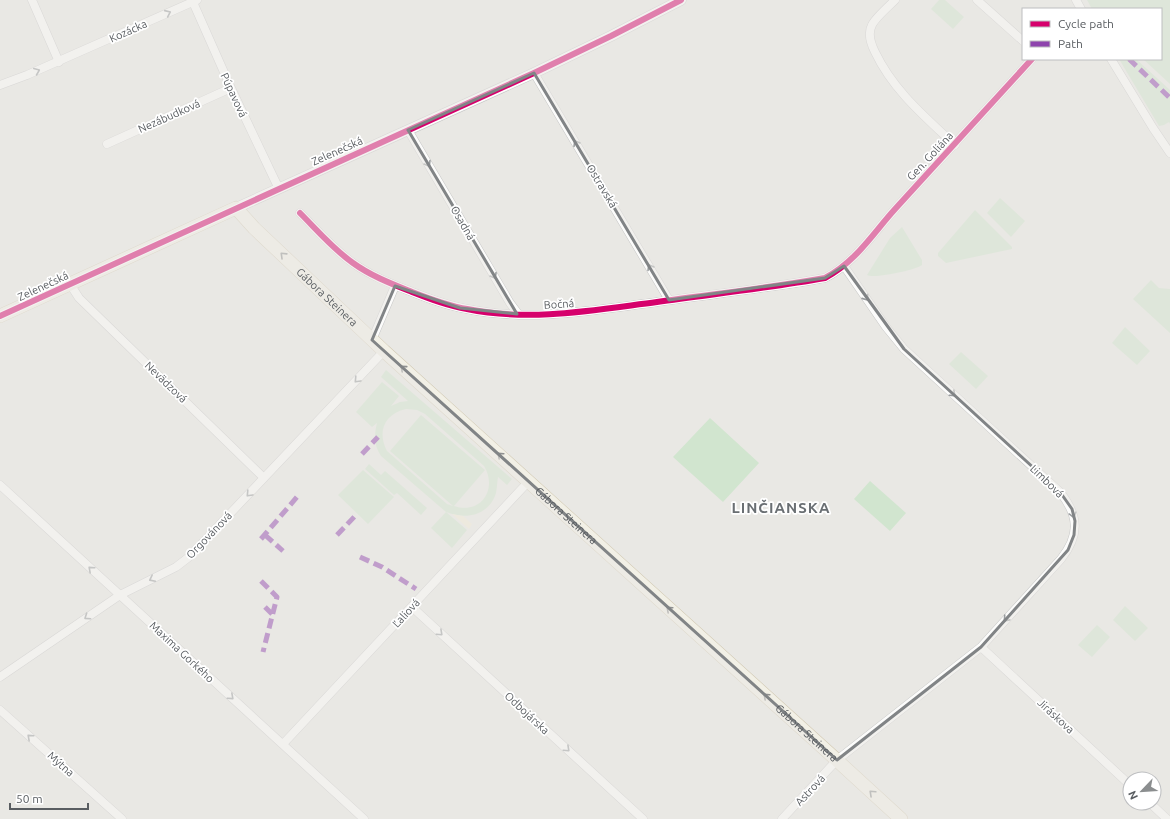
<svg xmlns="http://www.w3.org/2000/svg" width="1170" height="819" viewBox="0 0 1170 819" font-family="Ubuntu,sans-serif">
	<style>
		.green { fill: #d1e5cf; fill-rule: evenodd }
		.sand { fill: #f1ecd8 }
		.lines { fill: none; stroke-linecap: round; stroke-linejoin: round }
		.minor-casing { stroke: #c6c6c6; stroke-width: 9 }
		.tertiary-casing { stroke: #c6c6c6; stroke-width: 11 }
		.primary-casing { stroke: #d1c8b2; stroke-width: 14 }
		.minor { stroke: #fcfcfb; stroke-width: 8 }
		.tertiary { stroke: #fcfcfb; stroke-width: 10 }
		.primary { stroke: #f2f0e6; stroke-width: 13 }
		.quiet { stroke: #8e44ad; stroke-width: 5; stroke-dasharray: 10 5; stroke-linecap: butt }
		.cycleway-casing { stroke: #fff; stroke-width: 8 }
		.cycleway { stroke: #d6006c; stroke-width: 6 }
		.oneway { stroke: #9a9d9f }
		.oneway2 { stroke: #8f9090 }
		.marked { fill: none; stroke: #818486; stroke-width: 3; stroke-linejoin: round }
		.labels { text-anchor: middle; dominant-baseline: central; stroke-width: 3.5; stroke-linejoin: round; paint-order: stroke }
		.street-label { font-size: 11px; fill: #595d61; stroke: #fff }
		.district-label { font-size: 15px; font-weight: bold; letter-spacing: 1px; fill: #6a6f73; stroke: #fff }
	</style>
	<rect width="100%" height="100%" fill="#e9e8e4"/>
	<!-- green -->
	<path class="green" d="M939 0H945L964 17 953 29 931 9Z
		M1087 0H1170V84L1143 59H1161V9H1092Z
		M1119 59H1136L1170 90V124L1169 122 1164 125 1159 126Z
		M1000 198 1025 221 1011 237 987 213Z
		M975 210 1012 247V249L946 263 938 256V253Z
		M902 227 922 260V265C916 270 874 279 867 275L890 238Z
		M1151 280 1159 288 1170 289V333L1133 299Z
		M1125 327 1150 351 1137 365 1112 343Z
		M961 352 988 376 976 389 949 364Z
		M386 370 512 479 507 485 498 477C497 483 497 488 496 493 489 516 465 520 446 512L381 456C374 446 374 435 377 423L372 427 356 412 382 382 399 396 391 406 400 402 408 401 381 377ZM406 409 417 410 425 414 484 466C498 489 481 515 454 506L485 470 421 415 390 451 453 506 447 504 387 451C377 432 384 414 406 409Z
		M710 418 759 463 723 502 673 457Z
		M369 464 381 475 385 471 427 508 421 515 397 493 394 495 365 469Z
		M363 470 394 497 368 524 338 495Z
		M870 481 906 513 890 531 854 499Z
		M446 512 467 530 452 548 431 528Z
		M1125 606 1148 628 1135 641 1113 620Z
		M1097 625 1110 637 1092 657 1078 645Z"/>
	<!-- sand -->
	<path class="sand" d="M452 514 463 516 472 524 469 529Z"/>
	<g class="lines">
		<!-- minor casing -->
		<g class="minor-casing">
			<path id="minor" d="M32 0 59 62
				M192 0 231 88 279 189
				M895 0C889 6 875 18 872 25 867 34 871 44 875 52 893 90 924 116 955 145
				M977 0 1023 41
				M1076 0 1081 9
				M1111 59 1153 128 1170 153
				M534 73 669 300
				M0 85 27 75 197 0
				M408 130 510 303 519 315
				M107 144 231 88
				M300 213C317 230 333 249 353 263 371 276 392 284 412 292 430 299 448 306 467 309 531 322 594 310 657 302 713 294 769 288 825 278 856 262 873 233 896 208 941 158 987 109 1032 59
				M70 284 79 298 264 478
				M372 340 395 286
				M0 485 364 819
				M412 607 643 819
				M981 647 1130 785
				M0 677 120 595 176 567 189 557 384 351
				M0 710 122 819
				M283 744 529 481
				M1150 803 1167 819
				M782 819 837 760 981 647 1061 559C1080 535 1079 516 1060 492L904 349 886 327 844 266"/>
		</g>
		<!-- tertiary casing -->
		<g class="tertiary-casing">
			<path id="tertiary" d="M236 208 534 73 611 36 681 0"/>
		</g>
		<!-- primary casing -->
		<g class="primary-casing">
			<g id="primary">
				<path id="s1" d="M0 316 236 208 254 228 384 351 829 753 901 819"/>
			</g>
		</g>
		<!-- minor -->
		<use href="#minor" class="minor"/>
		<!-- tertiary -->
		<use href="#tertiary" class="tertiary"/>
		<!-- primary -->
		<use href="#primary" class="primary"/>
		<!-- quiet -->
		<path class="quiet" d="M1129 59 1170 98
			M362 454 378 437
			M265 535 283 551
			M337 535 357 514
			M261 539 297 497
			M360 557 382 567 416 589
			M261 581 277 597 263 652
			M265 607 273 615"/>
		<!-- cycleway casing -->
		<g class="cycleway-casing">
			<path id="cycleway" d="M300 213C317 230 333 249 353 263 371 276 392 284 412 292 430 299 448 306 467 309 531 322 594 310 657 302 713 294 769 288 825 278 856 262 873 233 896 208 941 158 987 109 1032 59
				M0 316 534 73 611 36 681 0"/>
		</g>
		<!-- cycleway -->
		<use href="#cycleway" class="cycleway"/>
	</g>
	<!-- one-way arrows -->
	<defs><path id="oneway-chevron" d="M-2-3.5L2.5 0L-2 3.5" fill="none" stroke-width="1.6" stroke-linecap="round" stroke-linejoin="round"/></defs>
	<g class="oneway">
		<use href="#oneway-chevron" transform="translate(168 13) rotate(-24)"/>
		<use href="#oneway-chevron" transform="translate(37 71) rotate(-23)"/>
		<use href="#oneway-chevron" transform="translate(576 143) rotate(-121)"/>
		<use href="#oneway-chevron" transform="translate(428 164) rotate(59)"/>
		<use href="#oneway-chevron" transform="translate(650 267) rotate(-121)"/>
		<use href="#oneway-chevron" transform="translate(494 276) rotate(60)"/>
		<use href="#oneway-chevron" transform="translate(866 298) rotate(55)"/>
		<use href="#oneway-chevron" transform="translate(357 380) rotate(133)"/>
		<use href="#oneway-chevron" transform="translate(953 394) rotate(42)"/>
		<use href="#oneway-chevron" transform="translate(249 494) rotate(133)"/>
		<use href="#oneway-chevron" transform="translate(1073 515) rotate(75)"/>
		<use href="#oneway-chevron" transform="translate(91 569) rotate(-138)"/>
		<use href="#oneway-chevron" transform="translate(152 579) rotate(153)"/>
		<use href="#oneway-chevron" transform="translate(87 617) rotate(146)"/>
		<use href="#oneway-chevron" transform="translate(1006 619) rotate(132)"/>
		<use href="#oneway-chevron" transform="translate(440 633) rotate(43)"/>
		<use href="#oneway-chevron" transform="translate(231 697) rotate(42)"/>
		<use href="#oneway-chevron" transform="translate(30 737) rotate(-138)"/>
		<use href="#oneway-chevron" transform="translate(567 749) rotate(43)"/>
	</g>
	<g class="oneway2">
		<use href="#oneway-chevron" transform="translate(283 255) rotate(-136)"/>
		<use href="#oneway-chevron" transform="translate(403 368) rotate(-139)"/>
		<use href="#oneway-chevron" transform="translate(500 455) rotate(-138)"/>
		<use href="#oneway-chevron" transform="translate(669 609) rotate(-138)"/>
		<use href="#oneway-chevron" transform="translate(766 696) rotate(-138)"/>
		<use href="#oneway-chevron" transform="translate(872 793) rotate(-137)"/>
	</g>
	<!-- marked area -->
	<path d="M0 0H1170V819H0ZM534 73 669 300 825 278 844 266 904 349 1060 492 1072 509 1075 521 1074 535 1068 550 981 647 837 760 372 340 395 286 460 308 517 314 408 130Z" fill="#e9e8e4" fill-opacity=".55" fill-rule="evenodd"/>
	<path class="marked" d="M534 73 669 300 825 278 844 266 904 349 1060 492 1072 509 1075 521 1074 535 1068 550 981 647 837 760 372 340 395 286 460 308 517 314 408 130Z"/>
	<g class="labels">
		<!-- street labels -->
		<g class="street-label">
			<text transform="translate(128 31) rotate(-24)">Kozácka</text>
			<text transform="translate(234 95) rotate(65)">Púpavová</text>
			<text transform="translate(169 116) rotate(-24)">Nezábudková</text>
			<text transform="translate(337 151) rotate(-24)">Zelenečská</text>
			<text transform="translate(930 156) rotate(-47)">Gen. Goliána</text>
			<text transform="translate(602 186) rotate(59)">Ostravská</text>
			<text transform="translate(463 223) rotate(60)">Osadná</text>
			<text transform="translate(43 286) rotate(-25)">Zelenečská</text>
			<text stroke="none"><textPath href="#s1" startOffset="387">Gábora Steinera</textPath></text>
			<text transform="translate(559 304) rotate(-4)">Bočná</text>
			<text transform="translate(166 382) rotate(44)">Nevädzová</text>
			<text transform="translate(1047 481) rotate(44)">Limbová</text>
			<text stroke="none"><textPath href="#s1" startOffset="711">Gábora Steinera</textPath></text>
			<text transform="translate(209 535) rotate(-46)">Orgovánová</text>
			<text transform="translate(406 613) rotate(-47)">Ľaliová</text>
			<text transform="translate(182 652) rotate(43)">Maxima Gorkého</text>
			<text transform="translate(527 713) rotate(43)">Odbojárska</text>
			<text transform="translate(1056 716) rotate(43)">Jiráskova</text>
			<text stroke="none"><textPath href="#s1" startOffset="1035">Gábora Steinera</textPath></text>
			<text transform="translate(61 764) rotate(42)">Mýtna</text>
			<text transform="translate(810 790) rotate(-47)">Astrová</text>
		</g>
		<!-- district labels -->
		<g class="district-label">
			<text x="781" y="507">LINČIANSKA</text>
		</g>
	</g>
	<!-- legend -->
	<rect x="1022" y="8" width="140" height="52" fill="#ffffff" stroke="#bdbec0"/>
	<rect x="1030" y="21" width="20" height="6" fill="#d6006c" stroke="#bdbec0"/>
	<text x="1058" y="28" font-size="12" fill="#595d61">Cycle path</text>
	<rect x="1030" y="41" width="20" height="6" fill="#8e44ad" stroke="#bdbec0"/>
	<text x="1058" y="48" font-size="12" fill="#595d61">Path</text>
	<!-- north arrow -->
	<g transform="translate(1142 791) rotate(245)"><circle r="19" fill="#ffffff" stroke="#bdbec0"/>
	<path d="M0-3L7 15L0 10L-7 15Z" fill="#8b8e8f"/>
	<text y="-6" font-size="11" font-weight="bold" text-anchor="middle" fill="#595d61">N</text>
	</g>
	<!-- scale -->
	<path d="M10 803v6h78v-6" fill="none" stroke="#595d61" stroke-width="2"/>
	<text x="16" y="803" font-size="12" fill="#595d61" stroke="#ffffff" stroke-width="3" paint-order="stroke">50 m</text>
</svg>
